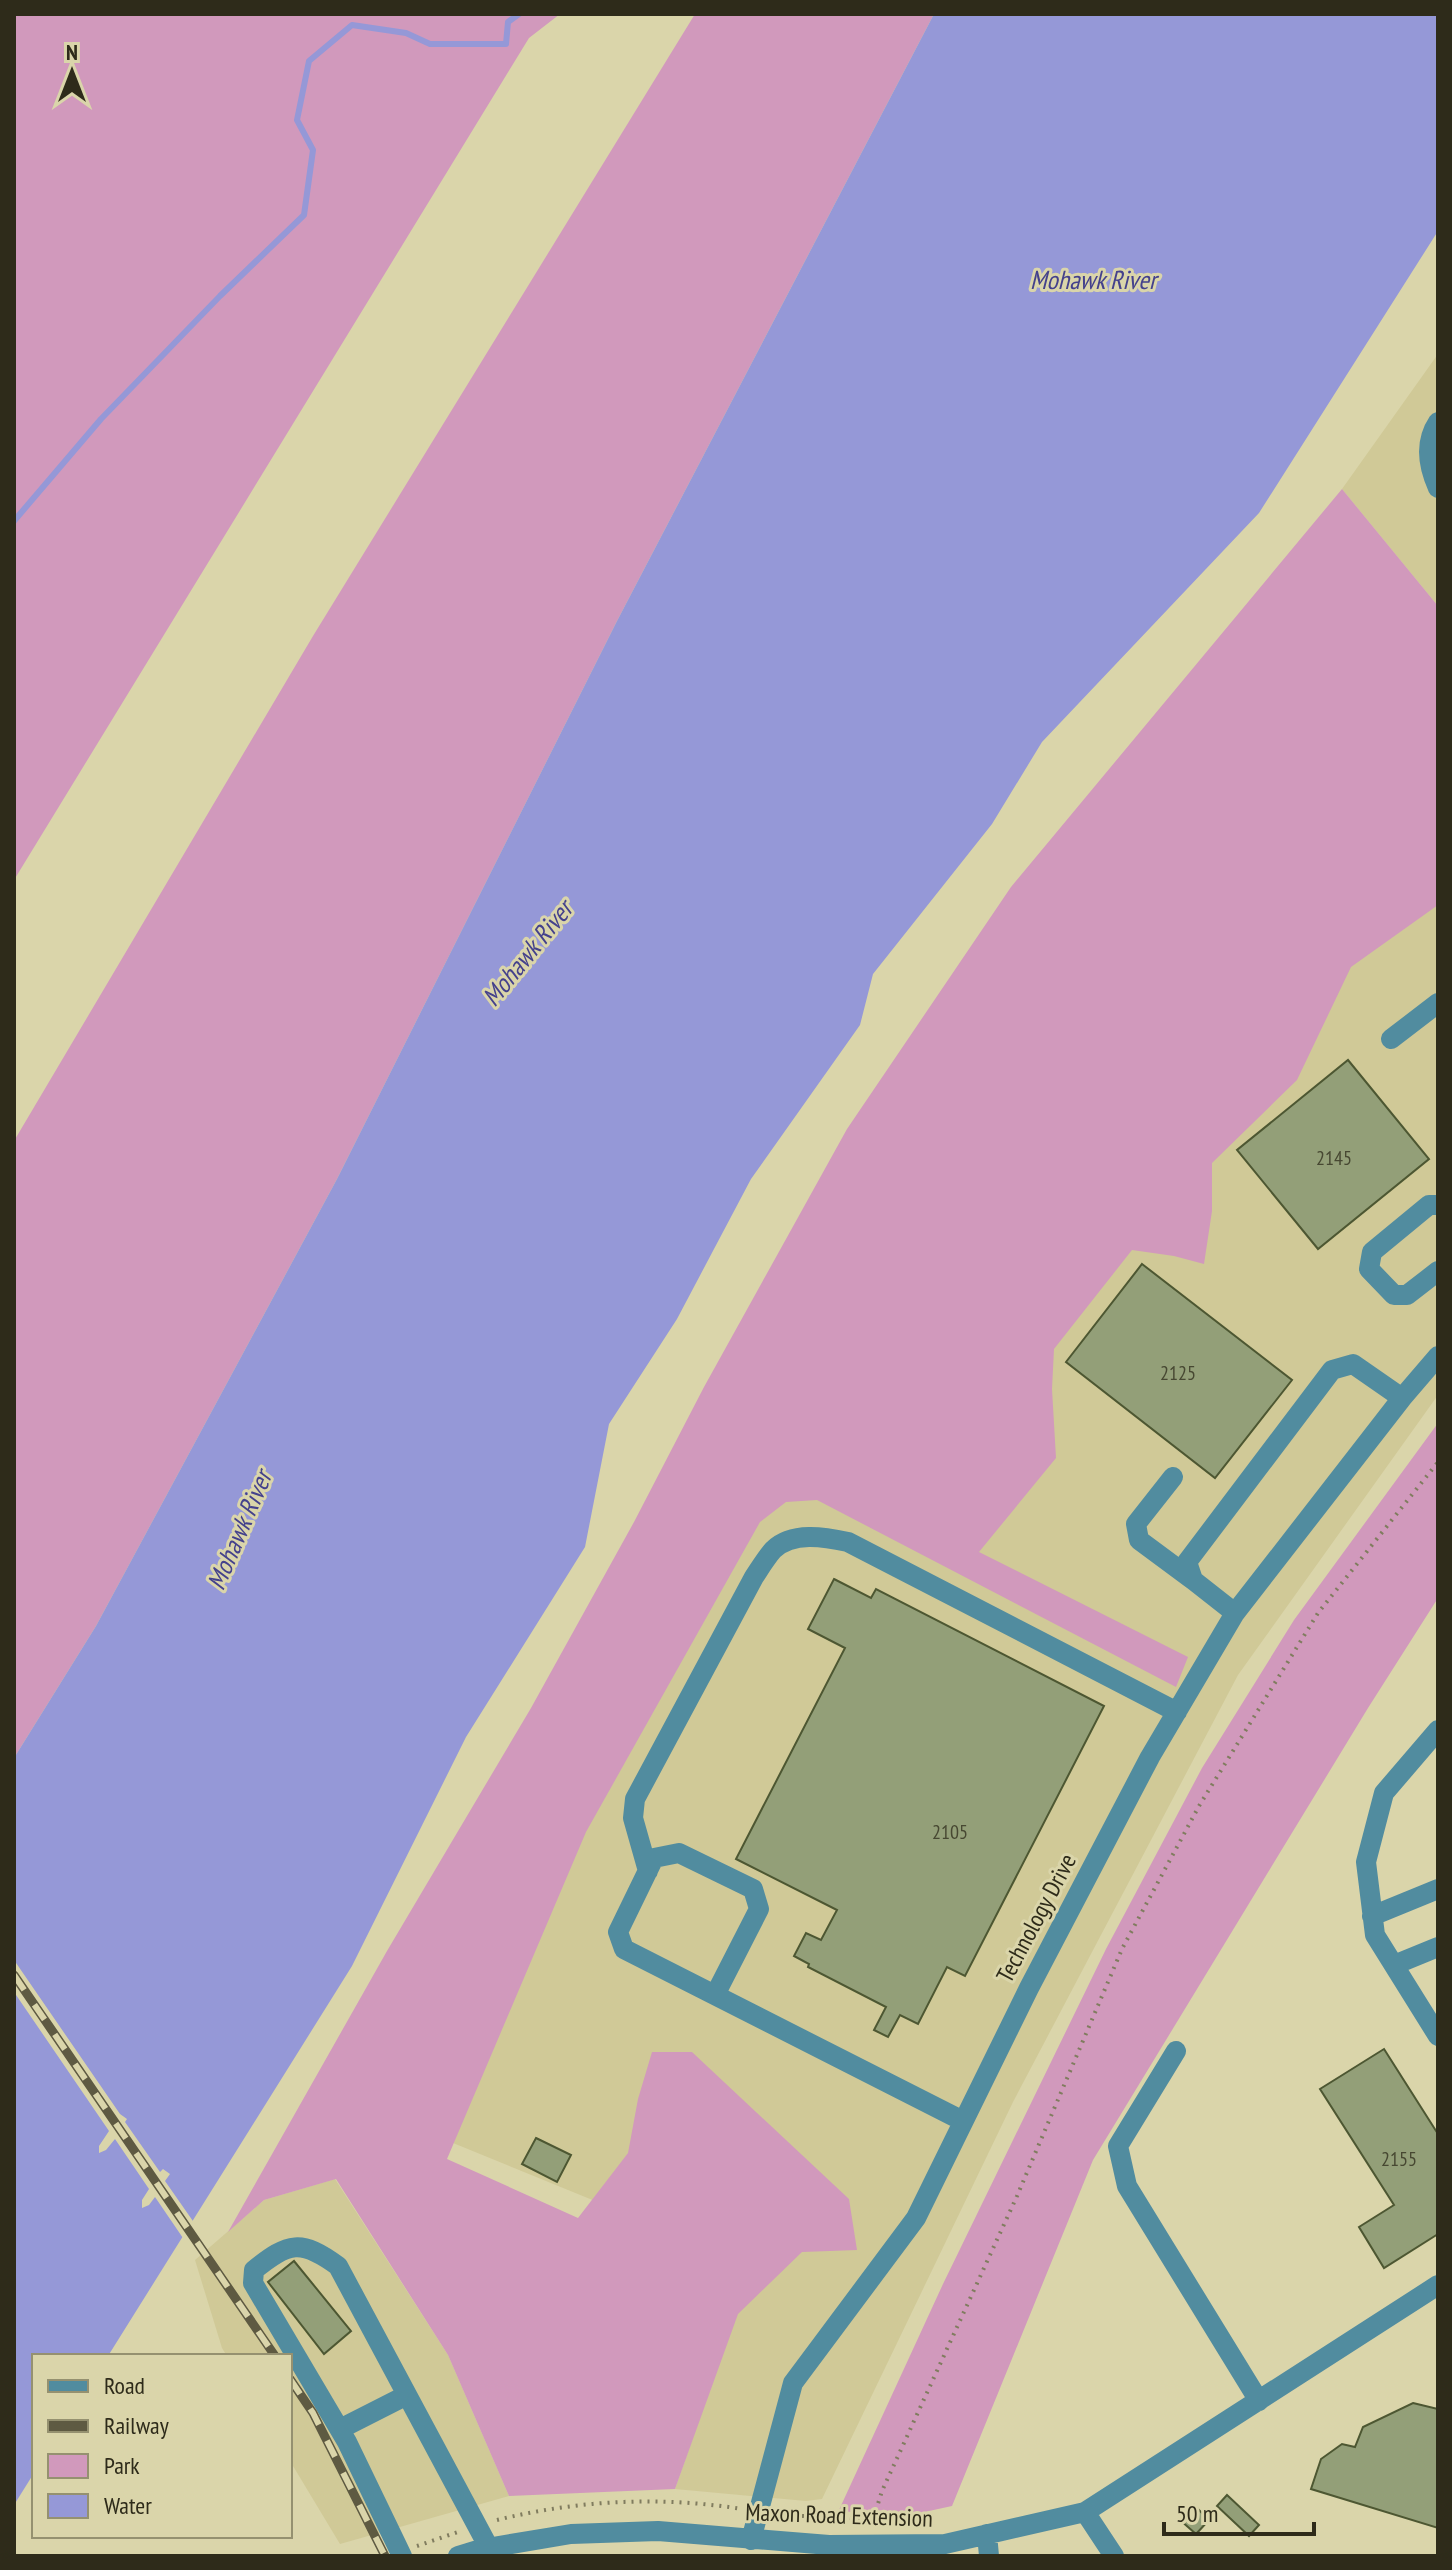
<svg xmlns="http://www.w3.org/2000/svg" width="1452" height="2570" viewBox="0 0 1452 2570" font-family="'PT Sans Narrow',sans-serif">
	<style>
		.built { fill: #d0c997 }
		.green { fill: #d199bc }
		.water { fill: #9598d7 }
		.pier { fill: #dad5aa }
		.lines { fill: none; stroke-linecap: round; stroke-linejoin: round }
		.stream { stroke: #9598d7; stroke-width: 6 }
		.building { fill: #939f78; stroke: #4d5732; stroke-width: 2 }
		.path { stroke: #807c5f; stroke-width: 4; stroke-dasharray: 2 6; stroke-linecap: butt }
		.minor { stroke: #518c9f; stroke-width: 20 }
		.rail-casing { stroke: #5e5a42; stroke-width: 9 }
		.rail { stroke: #dad5aa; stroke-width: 6; stroke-dasharray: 18; stroke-linecap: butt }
		.labels { text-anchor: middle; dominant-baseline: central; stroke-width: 6; stroke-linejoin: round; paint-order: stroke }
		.number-label { font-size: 20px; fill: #474832 }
		.street-label { font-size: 24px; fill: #2e2b1a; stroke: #dad5aa }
		.water-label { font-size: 26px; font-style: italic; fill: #44418c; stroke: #dad5aa }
	</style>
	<rect width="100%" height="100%" fill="#dad5aa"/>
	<!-- built -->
	<path class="built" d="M1438 354V606L1342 489Z
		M1438 859V1395L1238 1675 1013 2102 822 2499 806 2501 675 2489 720 2360 666 2230 382 2114 761 1494Z
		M335 2179 448 2355 509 2496 340 2544 290 2461V2356H227L222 2348 195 2260 264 2200Z"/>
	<!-- green -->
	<path class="green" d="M14 14H560L529 38 14 880Z
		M695 14H934L617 621 337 1179 96 1626 14 1758V1141L313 636Z
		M1342 489 1438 606V905L1351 967 1297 1080 1212 1163V1211L1204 1264 1174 1256 1132 1250 1054 1349 1052 1389 1056 1458 979 1552 1188 1657 1176 1687 817 1500 786 1502 760 1522 586 1832 447 2159 578 2218 628 2153 638 2099 652 2052H692L849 2199 857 2250 802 2252 738 2314 675 2489 509 2496 448 2355 336 2179 264 2200 228 2232 387 1951 531 1708 634 1522 704 1387 847 1129 1011 887Z
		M1438 1423V1598L1368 1708 1093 2160 952 2506 892 2519 839 2510 943 2284 1106 1949 1202 1768 1294 1620Z"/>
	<!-- water -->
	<path class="water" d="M934 14H1438V231L1259 513 1042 742 992 824 873 974 860 1025 751 1179 677 1319 609 1424 585 1547 466 1737 352 1966 108 2356H34V2473L14 2505V1758L96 1626 337 1179 617 621Z"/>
	<!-- pier -->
	<path class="pier" d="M14 1960 120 2114 127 2119 125 2122 160 2172 163 2169 170 2174 165 2181 195 2224 185 2241 155 2197 149 2205 142 2208V2200L149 2189 115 2139 106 2150 99 2153V2146L109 2131 14 1992Z"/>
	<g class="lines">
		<!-- stream -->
		<path class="stream" d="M14 521 101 419 220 296 304 215 313 150 297 120 309 61 352 25 406 33 430 44H506L508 22 519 14"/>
	</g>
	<!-- building -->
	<path class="building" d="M1348 1060 1429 1159 1318 1249 1237 1150Z
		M1142 1264 1292 1380 1215 1478 1066 1362Z
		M834 1579 871 1598 876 1589 1104 1706 965 1976 947 1967 918 2024 900 2015 888 2037 874 2030 886 2007 808 1967 809 1964 794 1956 806 1933 821 1940 837 1910 736 1859 845 1648 808 1629Z
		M1384 2049 1438 2134V2234L1384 2268 1359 2227 1394 2205 1320 2089Z
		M536 2138 571 2155 557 2182 522 2164Z
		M294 2261 351 2331 324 2354 268 2282Z
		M1413 2403 1438 2409V2528L1311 2489 1321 2459 1342 2444 1355 2447 1363 2427Z
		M1227 2495 1259 2525 1249 2536 1217 2506Z
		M1194 2505 1209 2520 1196 2534 1180 2520Z"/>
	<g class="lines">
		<!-- path -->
		<path class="path" d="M778 2515 872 2519
			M497 2520C578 2500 660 2496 742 2509
			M871 2526 882 2491 1017 2196 1122 1949 1199 1806 1318 1613 1438 1462
			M417 2546 458 2532"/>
		<!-- minor -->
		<path class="minor" d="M1438 422C1424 443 1428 466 1438 488
			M1391 1039 1438 1003
			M1438 1205H1429L1372 1252 1369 1269 1394 1295H1407L1438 1271
			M1173 1477 1136 1524 1139 1540 1193 1580
			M1235 1613 1193 1580 1187 1562 1332 1370 1353 1364 1402 1398
			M1438 1730 1384 1793 1366 1862 1375 1935 1438 2036
			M648 1871 633 1818 635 1799 754 1577C760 1568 766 1558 773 1550 792 1531 825 1537 848 1542L1177 1712
			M1372 1916 1438 1889
			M1394 1965 1438 1947
			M715 1995 759 1909 753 1889 679 1853 654 1858 618 1932 624 1949 963 2121
			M1176 2051 1118 2146 1127 2186 1259 2401
			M340 2429 407 2395
			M1085 2512 1114 2556
			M987 2534 989 2556
			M751 2540 793 2383 916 2218 1029 1988 1150 1757 1235 1613 1402 1398 1438 1356
			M402 2556 347 2442 253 2283 254 2270C289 2242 301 2239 338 2266L489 2548
			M458 2556 481 2549 571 2534 658 2531 829 2545 945 2544 1085 2512 1438 2285"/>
		<!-- rail casing -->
		<g class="rail-casing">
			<path id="rail" d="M14 1975 275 2356
				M290 2379 313 2413 385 2556"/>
		</g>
		<!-- rail -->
		<use href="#rail" class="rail"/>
	</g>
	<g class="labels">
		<!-- number labels -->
		<g class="number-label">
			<text x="1334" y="1158">2145</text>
			<text x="1178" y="1373">2125</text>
			<text x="950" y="1832">2105</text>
			<text x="1399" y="2159">2155</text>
		</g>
		<!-- street labels -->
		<g class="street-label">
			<text transform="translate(1036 1918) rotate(-62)">Technology Drive</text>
			<text transform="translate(839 2515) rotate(2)">Maxon Road Extension</text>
		</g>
		<!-- water labels -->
		<g class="water-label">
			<text x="1093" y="279">Mohawk River</text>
			<text transform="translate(527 953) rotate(-51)">Mohawk River</text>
			<text transform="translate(239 1530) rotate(-67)">Mohawk River</text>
		</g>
	</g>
	<!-- border -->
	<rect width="1452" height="2570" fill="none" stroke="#2e2b1a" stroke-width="32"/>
	<!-- legend -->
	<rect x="32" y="2354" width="260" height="184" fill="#dad5aa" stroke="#959170" stroke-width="2"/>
	<rect x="48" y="2380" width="40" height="12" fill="#518c9f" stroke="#959170" stroke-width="2"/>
	<text x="104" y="2394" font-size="24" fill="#2e2b1a">Road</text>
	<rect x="48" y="2420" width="40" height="12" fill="#5e5a42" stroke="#959170" stroke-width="2"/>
	<text x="104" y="2434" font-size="24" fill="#2e2b1a">Railway</text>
	<rect x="48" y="2454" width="40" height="24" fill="#d199bc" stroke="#959170" stroke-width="2"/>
	<text x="104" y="2474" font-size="24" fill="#2e2b1a">Park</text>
	<rect x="48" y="2494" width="40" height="24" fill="#9598d7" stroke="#959170" stroke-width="2"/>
	<text x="104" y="2514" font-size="24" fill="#2e2b1a">Water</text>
	<!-- north arrow -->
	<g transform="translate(72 72)" stroke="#dad5aa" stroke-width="6" paint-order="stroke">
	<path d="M0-6L14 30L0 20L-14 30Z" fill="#2e2b1a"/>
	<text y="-12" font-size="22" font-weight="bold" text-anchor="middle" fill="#2e2b1a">N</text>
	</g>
	<!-- scale -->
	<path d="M1164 2522v12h150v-12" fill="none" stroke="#2e2b1a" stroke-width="4"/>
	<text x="1176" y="2522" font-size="24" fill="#2e2b1a" stroke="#dad5aa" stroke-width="6" paint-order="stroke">50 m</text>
</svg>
